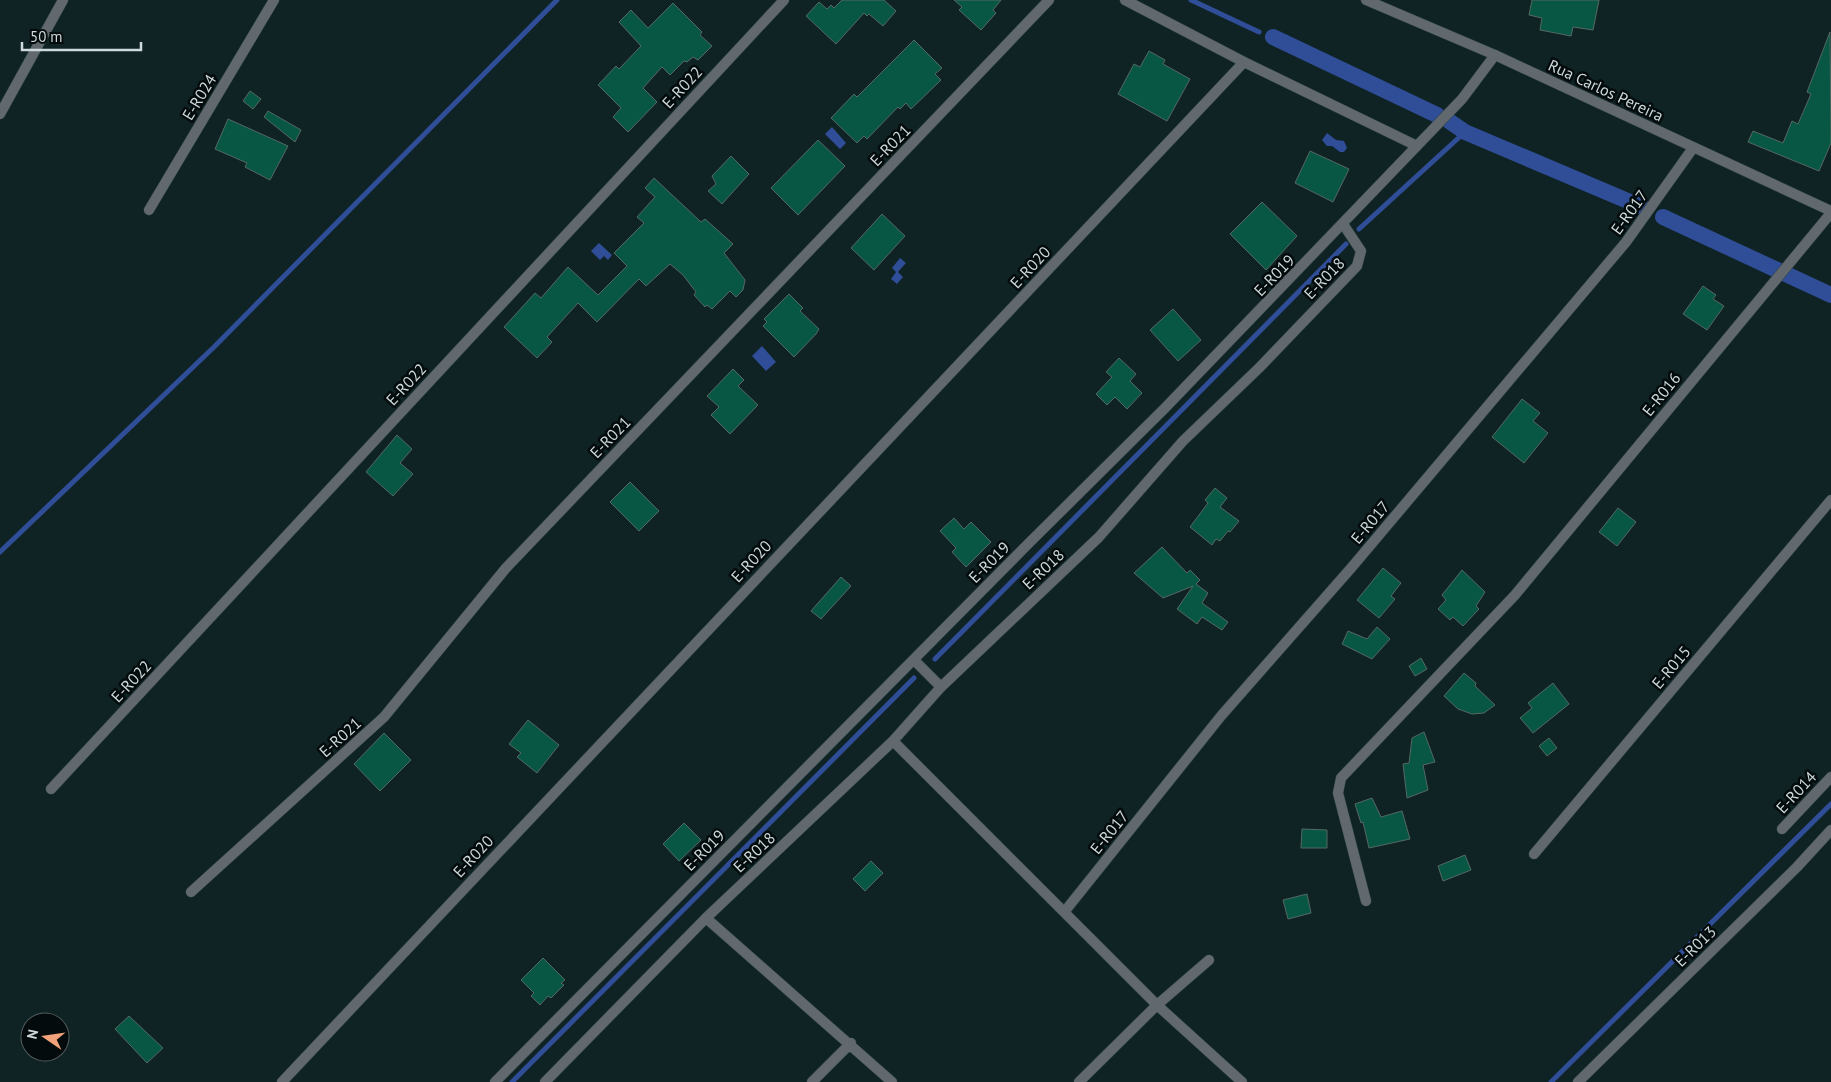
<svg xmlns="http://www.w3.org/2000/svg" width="1831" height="1082" viewBox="0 0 1831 1082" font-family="'PT Sans',sans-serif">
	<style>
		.water { fill: #2f4e97 }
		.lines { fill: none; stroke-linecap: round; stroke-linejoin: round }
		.stream { stroke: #2f4e97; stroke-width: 5 }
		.canal { stroke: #2f4e97; stroke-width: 16 }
		.building { fill: #085644; stroke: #556962 }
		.minor-casing { stroke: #2d4042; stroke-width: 11 }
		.tertiary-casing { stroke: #2d4042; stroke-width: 11 }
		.minor { stroke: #61696e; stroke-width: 10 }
		.tertiary { stroke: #61696e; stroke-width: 10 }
		.labels { text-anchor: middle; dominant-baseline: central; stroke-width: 5; stroke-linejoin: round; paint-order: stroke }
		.street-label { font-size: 16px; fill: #cdd9da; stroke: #040b0c }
	</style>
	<rect width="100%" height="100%" fill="#0f2325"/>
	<!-- water -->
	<path class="water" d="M832 127 846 143 840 149 825 134Z
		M1327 133 1336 140 1344 141 1347 148 1344 152H1340L1332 146H1327L1322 140Z
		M599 243 612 255 608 260 604 256 600 260 591 251Z
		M900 258 906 263 898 272 903 277 897 284 891 279 896 272 892 268Z
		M762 346 776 362 766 371 752 356Z"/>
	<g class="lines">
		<!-- stream -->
		<path class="stream" d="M1191 0 1259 32
			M1359 229 1465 132
			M0 552 214 347 557 0
			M935 659 1346 244
			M512 1082 914 678
			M1551 1082 1831 804"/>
		<!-- canal -->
		<path class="canal" d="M1273 37 1437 115
			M1449 121 1465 132 1642 207
			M1663 217 1831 295"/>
	</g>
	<!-- building -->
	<path class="building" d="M842 0H884L896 11 883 26 869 14 867 16 864 13 836 44 806 16 819 2 827 9 831 5 834 8Z
		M954 0H1001L993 10 996 13 981 30 959 10 962 7Z
		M1532 0H1599L1593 30 1573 27 1571 36 1540 30 1542 18 1529 15Z
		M673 3 702 32 700 35 712 46 698 60 693 57 687 62 684 61 670 75 662 67 643 88 657 102 628 132 613 117 621 108 598 85 616 66 619 69 641 46 619 22 631 10 648 28Z
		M1830 32 1831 143 1819 171 1748 142 1753 131 1783 143 1792 121 1798 124 1811 94 1807 92Z
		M914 40 942 68 935 74 941 80 911 109 906 103 900 109 898 107 867 139 864 136 857 143 831 118 854 94 857 97Z
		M1149 51 1165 60 1163 64 1190 79 1167 121 1118 94 1134 64 1140 67Z
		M250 91 261 99 253 109 243 101Z
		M268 111 301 130 295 142 264 117Z
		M228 119 288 146 270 180 245 167 247 163 215 149Z
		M818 140 845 166 798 215 771 188Z
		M1310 151 1349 169 1333 202 1295 183Z
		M731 156 749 174 722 204 708 191 716 184 712 176Z
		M654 178 701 222 705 219 733 244 724 253 745 280 743 290 736 297 730 291 712 309 707 305 705 307 694 295 696 292 683 275 670 264 646 286 639 279 597 322 578 303 547 337 552 342 537 358 504 327 535 293 541 298 568 267 598 295 627 266 614 253 644 223 637 217 655 197 645 188Z
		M1262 202 1297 236 1266 270 1230 234Z
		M882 214 905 236 874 270 851 248Z
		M1703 286 1716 295 1713 299 1724 306 1707 330 1683 314Z
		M789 294 803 308 800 311 819 329 816 334 794 357 763 326 767 322 764 319Z
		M1173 309 1201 340 1178 361 1150 330Z
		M1119 358 1136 374 1130 381 1142 393 1127 409 1115 397 1107 405 1096 394 1112 377 1106 372Z
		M733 369 744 380 738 386 758 405 730 434 711 415 719 407 707 396Z
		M1522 399 1540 413 1533 421 1548 433 1524 463 1492 437Z
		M397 435 412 449 400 463 413 474 393 496 366 472Z
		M630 482 659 511 639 531 610 502Z
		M1215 488 1227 498 1220 507 1239 521 1230 532 1228 531 1220 541 1216 539 1212 545 1190 527 1208 503 1205 500Z
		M1618 508 1636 522 1617 546 1599 532Z
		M954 518 964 529 971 522 991 542 966 567 952 552 956 548 940 531Z
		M1162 547 1187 573 1190 570 1200 580 1196 584 1208 593 1202 603 1228 622 1222 630 1202 617 1197 624 1177 609 1193 586 1163 598 1134 573Z
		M1383 568 1401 583 1391 596 1395 599 1379 618 1357 600Z
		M1462 570 1485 592 1476 606 1479 609 1463 626 1453 617 1450 620 1438 609 1446 600 1442 595Z
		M841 577 851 586 821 619 811 611Z
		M1377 627 1390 639 1372 659 1342 644 1348 631 1367 639Z
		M1421 658 1427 669 1415 676 1409 666Z
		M1464 673 1476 683 1475 686 1495 705 1484 713 1472 714 1458 709 1444 696Z
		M1553 683 1569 704 1533 733 1520 718 1532 708 1528 703Z
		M528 720 559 745 537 773 517 757 521 753 509 744Z
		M1424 732 1435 762 1423 765 1428 790 1407 798 1403 764 1409 763 1412 738Z
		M384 733 411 760 380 791 354 764Z
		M1549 738 1557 748 1547 756 1539 746Z
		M1372 798 1381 817 1402 811 1410 839 1369 848 1363 822 1361 823 1355 804Z
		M684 823 701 840 679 861 663 844Z
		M1302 829 1327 830V848H1301Z
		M1465 855 1471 870 1443 881 1438 866Z
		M871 861 883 873 865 891 853 879Z
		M1307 894 1311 913 1288 919 1283 900Z
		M543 958 565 980 561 983 564 985 551 998 548 996 540 1005 531 996 534 993 521 980Z
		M129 1016 163 1048 147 1063 115 1029Z"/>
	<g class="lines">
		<!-- minor casing -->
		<g class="minor-casing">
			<path id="minor" d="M1125 0 1244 62 1417 146
				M0 114 63 0
				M149 210 274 0
				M914 660 941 687
				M893 741 1157 1005 1242 1082
				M51 789 784 0
				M1782 829 1831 777
				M1534 854 1831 500
				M191 892 384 717 506 568 1049 0
				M1366 901 1338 793 1341 778 1515 595 1831 213
				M1065 911 1221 716 1352 567 1626 242 1693 148
				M706 918 892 1082
				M282 1082 1244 62
				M495 1082 1029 543 1165 408 1462 99 1495 55
				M545 1082 706 918 893 741 941 687 1099 537 1183 441 1260 367 1357 266 1361 251 1343 224
				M812 1082 851 1043
				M1079 1082 1157 1005 1209 960
				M1578 1082 1797 867 1831 830"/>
		</g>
		<!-- tertiary casing -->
		<g class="tertiary-casing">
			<path id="tertiary" d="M1366 0 1495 55 1831 211"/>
		</g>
		<!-- minor -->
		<use href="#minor" class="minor"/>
		<!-- tertiary -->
		<use href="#tertiary" class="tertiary"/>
	</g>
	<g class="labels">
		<!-- street labels -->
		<g class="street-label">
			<text transform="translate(682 87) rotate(-47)">E-R022</text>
			<text transform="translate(1606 90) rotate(25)">Rua Carlos Pereira</text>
			<text transform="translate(199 97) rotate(-59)">E-R024</text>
			<text transform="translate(890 145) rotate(-46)">E-R021</text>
			<text transform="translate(1629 212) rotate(-54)">E-R017</text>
			<text transform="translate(1030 267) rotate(-47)">E-R020</text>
			<text transform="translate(1274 275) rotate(-46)">E-R019</text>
			<text transform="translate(1324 278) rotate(-46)">E-R018</text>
			<text transform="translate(406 384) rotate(-47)">E-R022</text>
			<text transform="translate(1661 394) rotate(-51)">E-R016</text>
			<text transform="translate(610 437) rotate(-46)">E-R021</text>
			<text transform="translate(1370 522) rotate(-50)">E-R017</text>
			<text transform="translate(751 561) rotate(-47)">E-R020</text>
			<text transform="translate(989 562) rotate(-45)">E-R019</text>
			<text transform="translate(1043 569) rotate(-43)">E-R018</text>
			<text transform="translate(1671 667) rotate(-50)">E-R015</text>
			<text transform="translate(131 681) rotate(-47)">E-R022</text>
			<text transform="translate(340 737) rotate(-42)">E-R021</text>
			<text transform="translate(1796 792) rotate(-47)">E-R014</text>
			<text transform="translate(1109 832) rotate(-51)">E-R017</text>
			<text transform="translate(704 850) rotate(-45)">E-R019</text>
			<text transform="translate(754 852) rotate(-43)">E-R018</text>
			<text transform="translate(473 856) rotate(-47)">E-R020</text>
			<text transform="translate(1695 946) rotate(-44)">E-R013</text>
		</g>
	</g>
	<!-- north arrow -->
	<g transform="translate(45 1037) rotate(283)"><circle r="24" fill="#040b0c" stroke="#545d5e"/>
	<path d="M0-4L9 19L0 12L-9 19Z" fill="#f0a27a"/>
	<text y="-8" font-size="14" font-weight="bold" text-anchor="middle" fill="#cdd9da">N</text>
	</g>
	<!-- scale -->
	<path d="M22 42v8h119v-8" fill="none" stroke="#cdd9da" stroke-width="2.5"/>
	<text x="30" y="42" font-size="15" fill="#cdd9da" stroke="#040b0c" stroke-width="4" paint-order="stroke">50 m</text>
</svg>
